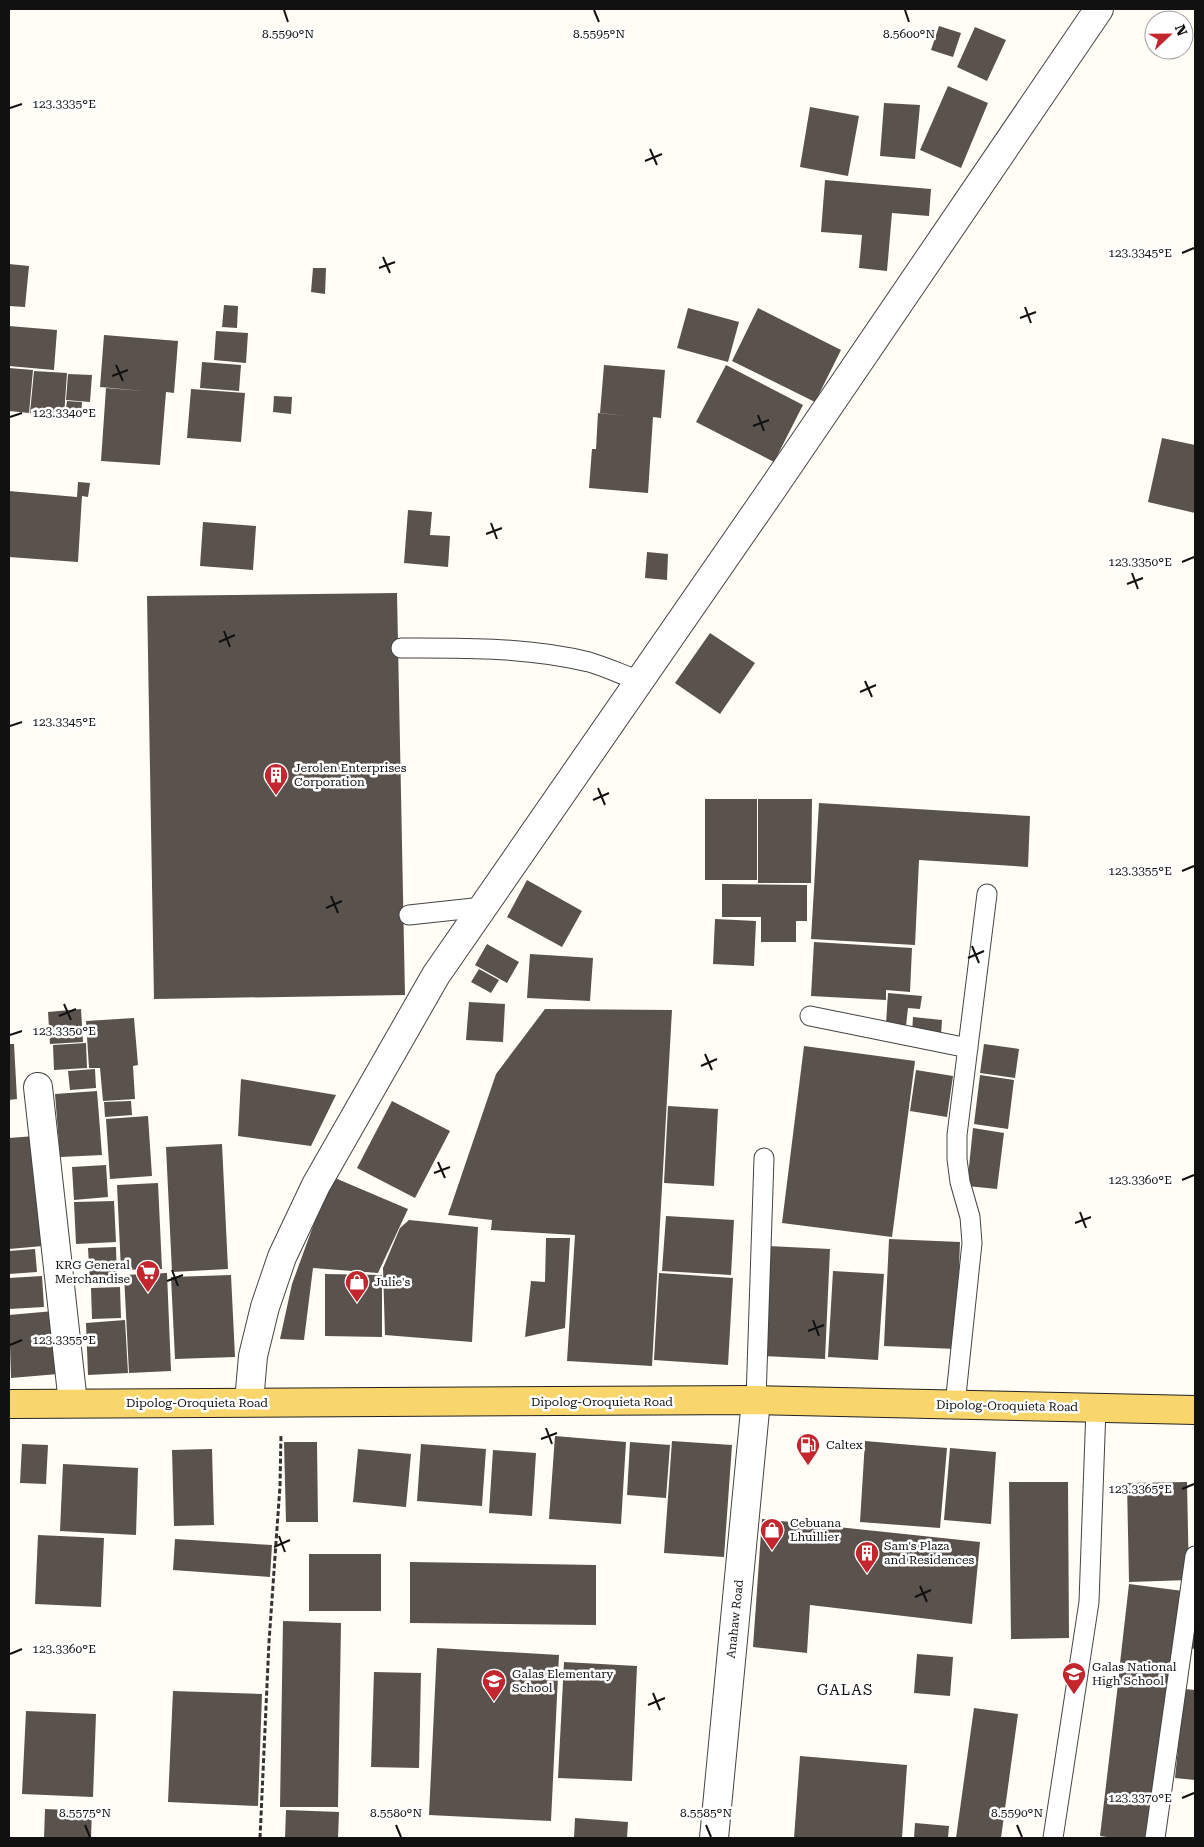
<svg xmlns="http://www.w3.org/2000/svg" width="1204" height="1847" viewBox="0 0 1204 1847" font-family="'Roboto Serif',serif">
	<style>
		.building { fill: #5a524d }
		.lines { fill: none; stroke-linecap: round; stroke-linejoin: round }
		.service-casing { stroke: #444; stroke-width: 21 }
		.minor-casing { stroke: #444; stroke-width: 30 }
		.tertiary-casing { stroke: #444; stroke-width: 30 }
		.primary-casing { stroke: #222; stroke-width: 30 }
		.path { stroke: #333; stroke-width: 3; stroke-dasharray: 5 2.5; stroke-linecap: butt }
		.service { stroke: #fff; stroke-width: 19 }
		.minor { stroke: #fff; stroke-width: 28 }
		.tertiary { stroke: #fff; stroke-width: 28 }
		.primary { stroke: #f9d66b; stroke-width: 28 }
		.ticks { fill: none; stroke: #111; stroke-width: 2 }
		.labels { text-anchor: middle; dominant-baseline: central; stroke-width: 5; stroke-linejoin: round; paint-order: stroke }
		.poi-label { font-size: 12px; fill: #111; stroke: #fff; text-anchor: start }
		.street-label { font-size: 12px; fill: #111; stroke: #fff }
		.quarter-label { font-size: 15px; letter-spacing: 1px; fill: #111; stroke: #fff }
		.ticks-label { font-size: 12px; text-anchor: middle; fill: #111; stroke: #fff; stroke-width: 5; stroke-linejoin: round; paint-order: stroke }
	</style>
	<rect width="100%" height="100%" fill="#fffdf5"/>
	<!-- building -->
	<path class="building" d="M939 26 961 33 953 57 931 50Z
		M975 27 1006 40 987 81 957 67Z
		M948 86 988 103 961 168 920 150Z
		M884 103 920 105 915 159 880 156Z
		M810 107 859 116 848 176 800 167Z
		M825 180 931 189 929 216 892 213 887 271 859 268 862 235 821 232Z
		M9 264 29 266 25 307 9 306Z
		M313 268H326L325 294 311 292Z
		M224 305 238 306 237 328 222 327Z
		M688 308 739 322 728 362 677 348Z
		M758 308 841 350 815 402 732 361Z
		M9 326 57 330 54 370 9 366Z
		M216 331 248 333 246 363 214 360Z
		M104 335 178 341 174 393 166 392 160 465 101 461 106 388 144 391 100 387Z
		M202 362 241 365 239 391 200 388Z
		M604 365 665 370 661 418 653 417 648 493 589 488 592 449H596L598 413 627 416 600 413Z
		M726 365 803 405 774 462 696 422Z
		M9 368 33 370 29 413 9 411Z
		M34 371 67 373 64 416 30 413Z
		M68 374 92 375 90 402 66 400Z
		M191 389 245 393 241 442 187 438Z
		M274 396 292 397 291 414 273 412Z
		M67 401 82 402 81 417 65 415Z
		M1162 438 1195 445V513L1148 502Z
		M78 482 90 483 88 497 82 496 78 562 9 557V491L77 497Z
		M408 510 432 512 430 535 450 536 448 567 404 563Z
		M203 522 256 526 253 570 200 566Z
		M647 552 668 554 667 580 645 578Z
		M397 593 405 995 154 999 147 596Z
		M710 633 755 663 720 714 675 683Z
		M705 799H757V880H705Z
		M758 799H812L811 883H758Z
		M819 803 1030 816 1028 867 919 860 915 945 811 939Z
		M527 880 582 911 562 947 507 917Z
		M722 884 807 885V921H796V942H761V917H722Z
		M715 919 756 921 754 966 713 964Z
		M814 942 912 948 910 992 886 990V1000L811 996Z
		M487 944 519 962 507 983 475 965Z
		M530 954 593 958 590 1001 527 998Z
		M479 969 499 980 491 993 471 982Z
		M888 993 922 996 920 1009 908 1008 906 1026 886 1024Z
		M469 1002 505 1004 503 1042 466 1040Z
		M81 1009 83 1042 50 1044 48 1012Z
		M545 1009 672 1010 652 1366 567 1361 575 1235 491 1230 492 1220 448 1215 496 1074Z
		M913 1017 942 1020 941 1035 912 1033Z
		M134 1018 138 1065 133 1066 135 1099 103 1101 100 1068H89L86 1021Z
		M86 1043 87 1068 54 1070 53 1045Z
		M9 1044H14L17 1099 9 1100Z
		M984 1044 1019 1049 1015 1078 980 1073Z
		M804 1046 915 1061 892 1237 782 1223Z
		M95 1069 96 1088 70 1090 68 1071Z
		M916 1070 953 1076 947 1117 910 1111Z
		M980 1075 1014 1080 1008 1129 974 1124Z
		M241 1079 336 1095 311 1146 238 1136Z
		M97 1091 102 1155 60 1157 55 1094Z
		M131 1101 132 1115 105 1117 104 1102Z
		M392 1101 450 1131 415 1198 357 1168Z
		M668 1106 718 1109 714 1186 664 1183Z
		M148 1116 152 1176 110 1179 106 1119Z
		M973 1128 1004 1133 997 1189 967 1186Z
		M35 1136 43 1246 9 1249V1138Z
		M222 1144 228 1269 172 1272 166 1147Z
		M106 1165 108 1197 74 1200 72 1167Z
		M335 1178 408 1209 378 1273 313 1268 304 1340 280 1339 292 1284 324 1196Z
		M158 1183 162 1269 121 1270 117 1185Z
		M114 1201 116 1242 76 1244 74 1202Z
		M666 1216 734 1220 731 1275 662 1271Z
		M409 1220 478 1227 472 1342 385 1335 383 1268 400 1228Z
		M546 1238H570L565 1328 525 1337 531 1281 545 1282Z
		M889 1239 960 1242 956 1349 884 1346Z
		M768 1246 830 1249 825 1359 763 1356Z
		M116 1247 117 1284 90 1285 88 1248Z
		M35 1249 37 1272 9 1274V1251Z
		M833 1271 884 1274 878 1360 828 1357Z
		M167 1273 171 1371 129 1373 124 1275Z
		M659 1273 733 1278 728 1365 654 1360Z
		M325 1274 382 1275V1337L325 1336Z
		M231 1275 235 1357 175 1359 171 1277Z
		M42 1276 44 1307 9 1309V1278Z
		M120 1287 121 1318 92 1319 91 1288Z
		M54 1311 58 1374 11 1378 9 1315Z
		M125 1320 128 1373 88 1375 86 1323Z
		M555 1436 626 1442 621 1524 549 1519Z
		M672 1441 732 1445 724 1557 664 1553Z
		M865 1441 947 1448 940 1528 860 1522Z
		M284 1442H317L318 1522H286Z
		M630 1442 670 1445 666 1498 627 1495Z
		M22 1444 48 1445 46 1484 20 1483Z
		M421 1444 486 1449 482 1506 417 1501Z
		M950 1448 996 1452 991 1524 944 1520Z
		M212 1449 214 1525 174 1526 172 1450Z
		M358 1449 411 1454 406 1507 353 1502Z
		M493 1450 536 1453 532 1516 489 1513Z
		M63 1464 138 1468 136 1535 60 1531Z
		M1009 1482H1068L1069 1638 1011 1639Z
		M1187 1482 1189 1580 1129 1582 1127 1483Z
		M762 1519 980 1542 972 1624 810 1605 807 1653 753 1647Z
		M38 1535 104 1538 101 1607 35 1604Z
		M175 1539 272 1545 270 1577 173 1570Z
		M309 1554H381V1611H309Z
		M410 1562 596 1565V1625L410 1623Z
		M1129 1584 1183 1591 1174 1670 1120 1663Z
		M1195 1605V1649L1188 1648Z
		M283 1621 341 1623 338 1807H280Z
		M437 1648 559 1655 551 1821 429 1815Z
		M917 1654 953 1657 950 1696 914 1693Z
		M564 1662 637 1666 632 1781 558 1778Z
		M1120 1667 1173 1674 1153 1838H1114L1100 1836Z
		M374 1672 421 1673 419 1768 371 1767Z
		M1184 1689 1195 1690V1780L1175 1778Z
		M173 1691 262 1694 258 1806 168 1802Z
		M974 1708 1018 1714 1001 1838H956Z
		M26 1711 96 1714 93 1797 22 1794Z
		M800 1756 907 1765 902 1838H794Z
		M45 1809 92 1811 91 1838H44Z
		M286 1810 339 1812 338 1838H285Z
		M575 1818 628 1822 627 1838H574Z
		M915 1823 949 1826 948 1838H914Z"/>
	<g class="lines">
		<!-- service casing -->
		<g class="service-casing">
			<path id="service" d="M401 648C464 648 527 647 589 662 606 667 623 675 640 681
				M409 915 483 907
				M810 1016 968 1048
				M756 1400 764 1158
				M955 1405 972 1243 970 1217 960 1182 957 1159V1135L987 894
				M1053 1838 1089 1602 1096 1408
				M1155 1838 1195 1556"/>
		</g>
		<!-- minor casing -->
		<g class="minor-casing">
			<path id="minor" d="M38 1087 73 1403
				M249 1402 253 1356 265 1307 282 1257 316 1185 436 975 773 488 1099 9"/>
		</g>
		<!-- tertiary casing -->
		<g class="tertiary-casing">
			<path id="tertiary" d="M714 1838 756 1400"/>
		</g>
		<!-- primary casing -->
		<g class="primary-casing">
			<path id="primary" d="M9 1404 756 1400 1195 1410"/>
		</g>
		<!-- path -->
		<path class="path" d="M260 1838 269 1642 280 1486 281 1434"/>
		<!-- service -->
		<use href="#service" class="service"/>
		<!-- minor -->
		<use href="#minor" class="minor"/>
		<!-- tertiary -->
		<use href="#tertiary" class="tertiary"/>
		<!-- primary -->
		<use href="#primary" class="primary"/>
	</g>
	<!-- ticks -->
	<path class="ticks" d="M284 10 288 22M594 10 599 22M905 10 909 22M10 108 22 104M650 149 657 165M645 161 662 154M1182 253 1194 248M383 257 390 273M379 268 395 262M1025 307 1031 323M1020 318 1036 312M116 365 123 381M112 376 128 370M758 415 764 431M10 417 22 413M753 426 769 420M491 523 497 539M486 534 502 528M1182 562 1194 557M1132 573 1138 589M1127 584 1143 578M224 631 230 647M219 642 235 635M865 681 872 697M860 692 876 685M10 726 22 722M598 788 605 805M593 800 609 793M1182 871 1194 866M331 896 338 913M326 908 342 901M972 946 979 963M968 958 984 951M64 1004 71 1020M59 1016 76 1009M10 1035 22 1031M705 1054 712 1070M701 1066 717 1059M438 1162 445 1178M434 1173 450 1167M1182 1180 1194 1175M1080 1212 1086 1228M1075 1223 1091 1217M172 1270 178 1286M167 1281 183 1275M813 1320 819 1336M808 1331 824 1325M10 1345 22 1340M546 1428 552 1444M541 1439 557 1433M1182 1489 1194 1484M279 1536 285 1552M274 1547 290 1540M920 1586 927 1602M915 1597 931 1590M10 1654 22 1649M653 1693 660 1710M648 1705 665 1698M1182 1798 1194 1793M85 1825 90 1837M396 1825 401 1837M706 1825 711 1837M1017 1825 1022 1837"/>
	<!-- icons -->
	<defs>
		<g id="building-pin" transform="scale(1.25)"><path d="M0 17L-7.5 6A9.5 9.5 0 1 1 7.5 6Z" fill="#c4262e" stroke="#fff"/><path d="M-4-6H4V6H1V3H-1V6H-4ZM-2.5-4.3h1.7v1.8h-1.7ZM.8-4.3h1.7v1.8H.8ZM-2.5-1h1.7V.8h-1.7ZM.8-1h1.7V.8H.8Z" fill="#fff"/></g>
		<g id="supermarket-pin" transform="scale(1.25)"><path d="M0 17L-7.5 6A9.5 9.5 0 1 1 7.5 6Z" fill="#c4262e" stroke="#fff"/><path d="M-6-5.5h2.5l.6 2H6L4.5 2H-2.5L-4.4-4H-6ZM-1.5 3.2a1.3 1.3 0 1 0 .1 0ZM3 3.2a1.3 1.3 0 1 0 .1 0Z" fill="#fff"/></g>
		<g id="shop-pin" transform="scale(1.25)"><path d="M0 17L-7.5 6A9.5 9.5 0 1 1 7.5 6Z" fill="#c4262e" stroke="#fff"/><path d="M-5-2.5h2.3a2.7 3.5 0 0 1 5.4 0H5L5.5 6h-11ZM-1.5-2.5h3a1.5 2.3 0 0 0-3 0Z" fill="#fff"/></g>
		<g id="fuel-pin" transform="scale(1.25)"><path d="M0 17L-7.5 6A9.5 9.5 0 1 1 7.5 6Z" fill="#c4262e" stroke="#fff"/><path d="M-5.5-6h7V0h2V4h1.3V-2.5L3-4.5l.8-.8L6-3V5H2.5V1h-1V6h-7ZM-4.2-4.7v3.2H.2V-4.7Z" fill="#fff"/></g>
		<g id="school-pin" transform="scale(1.25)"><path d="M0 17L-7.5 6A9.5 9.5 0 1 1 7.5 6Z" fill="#c4262e" stroke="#fff"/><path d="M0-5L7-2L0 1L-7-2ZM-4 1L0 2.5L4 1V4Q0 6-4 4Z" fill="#fff"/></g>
	</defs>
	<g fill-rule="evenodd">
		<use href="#building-pin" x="276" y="775"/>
		<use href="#supermarket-pin" x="148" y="1272"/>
		<use href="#shop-pin" x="357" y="1282"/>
		<use href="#fuel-pin" x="808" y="1445"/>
		<use href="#shop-pin" x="772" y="1530"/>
		<use href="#building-pin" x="867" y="1553"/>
		<use href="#school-pin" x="1074" y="1674"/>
		<use href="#school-pin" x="494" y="1681"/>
	</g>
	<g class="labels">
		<!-- poi labels -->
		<g class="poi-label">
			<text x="294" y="768">Jerolen Enterprises<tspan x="294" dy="14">Corporation</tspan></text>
			<text x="130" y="1265" text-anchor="end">KRG General<tspan x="130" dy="14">Merchandise</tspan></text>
			<text x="374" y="1282">Julie's</text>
			<text x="826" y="1445">Caltex</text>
			<text x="790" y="1523">Cebuana<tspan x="790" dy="14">Lhuillier</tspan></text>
			<text x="884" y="1546">Sam's Plaza<tspan x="884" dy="14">and Residences</tspan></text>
			<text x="1092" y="1667">Galas National<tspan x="1092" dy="14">High School</tspan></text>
			<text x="512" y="1674">Galas Elementary<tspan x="512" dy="14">School</tspan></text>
		</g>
		<!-- street labels -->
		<g class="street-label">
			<text x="602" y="1402">Dipolog-Oroquieta Road</text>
			<text x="197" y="1403">Dipolog-Oroquieta Road</text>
			<text transform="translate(1007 1406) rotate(1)">Dipolog-Oroquieta Road</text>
			<text transform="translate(735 1619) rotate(-84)">Anahaw Road</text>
		</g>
		<!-- quarter labels -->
		<g class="quarter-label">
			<text x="845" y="1690">GALAS</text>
		</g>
	</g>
	<g class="ticks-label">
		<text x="288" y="38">8.5590°N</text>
		<text x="599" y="38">8.5595°N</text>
		<text x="909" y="38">8.5600°N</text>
		<text x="64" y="108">123.3335°E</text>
		<text x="1140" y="257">123.3345°E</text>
		<text x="64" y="417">123.3340°E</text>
		<text x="1140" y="566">123.3350°E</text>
		<text x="64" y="726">123.3345°E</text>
		<text x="1140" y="875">123.3355°E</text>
		<text x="64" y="1035">123.3350°E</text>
		<text x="1140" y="1184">123.3360°E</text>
		<text x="64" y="1344">123.3355°E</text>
		<text x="1140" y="1493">123.3365°E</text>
		<text x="64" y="1653">123.3360°E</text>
		<text x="1140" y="1802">123.3370°E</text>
		<text x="85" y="1817">8.5575°N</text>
		<text x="396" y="1817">8.5580°N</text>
		<text x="706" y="1817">8.5585°N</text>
		<text x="1017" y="1817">8.5590°N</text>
	</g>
	<!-- border -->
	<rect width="1204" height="1847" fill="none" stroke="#111111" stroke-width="20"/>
	<!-- north arrow -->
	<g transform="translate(1169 35) rotate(68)"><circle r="24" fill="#ffffff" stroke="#a0a0a0"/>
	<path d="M0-4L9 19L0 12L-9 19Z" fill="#c4262e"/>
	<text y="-8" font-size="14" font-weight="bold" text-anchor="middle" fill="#111111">N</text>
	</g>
</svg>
